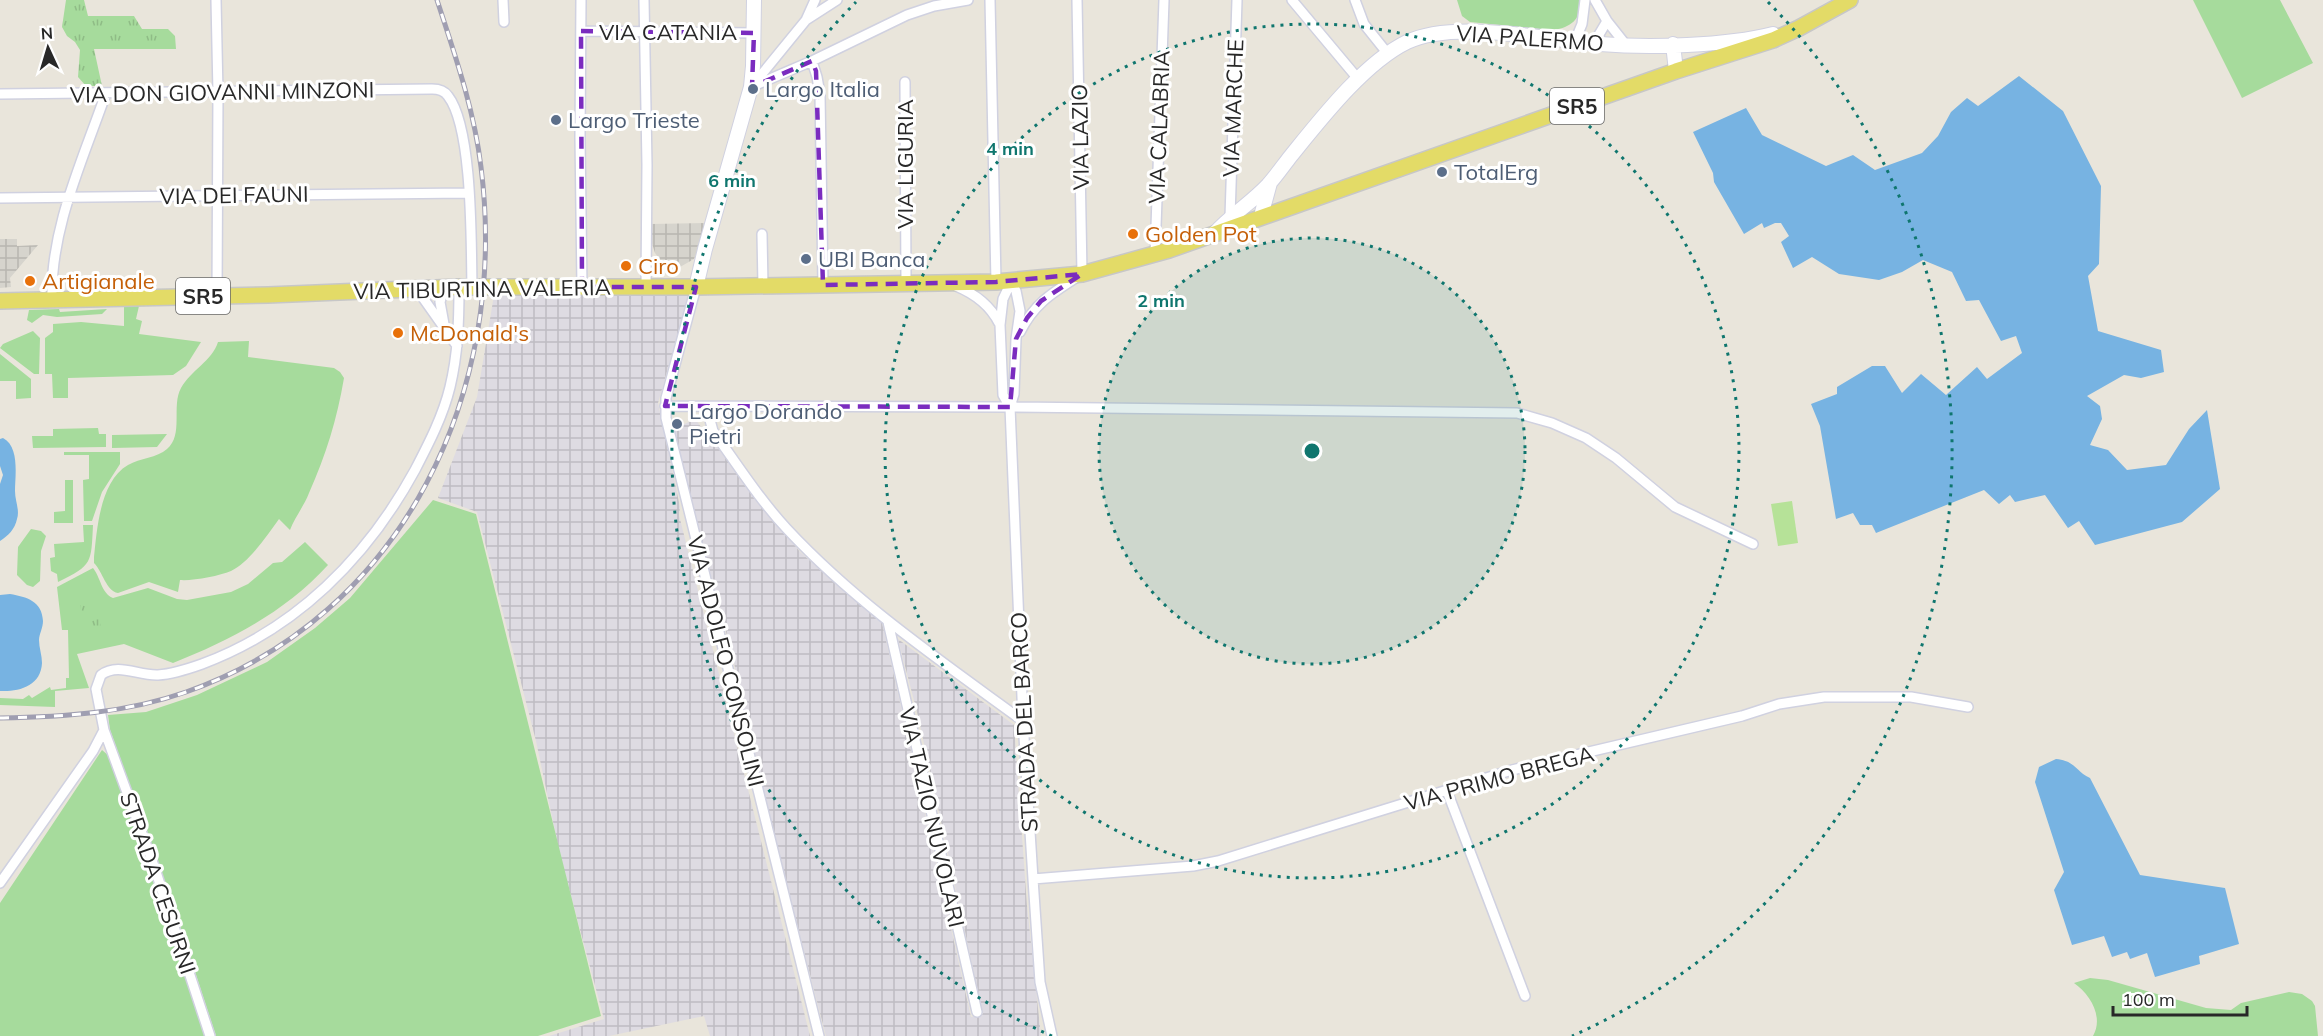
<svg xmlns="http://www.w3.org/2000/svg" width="2323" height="1036" viewBox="0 0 2323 1036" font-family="Mulish,sans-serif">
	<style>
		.industrial { fill: url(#industrial-grid) }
		.grass { fill: #a6db9c }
		.park { fill: url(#park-tufts) }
		.pitch { fill: #b6e298 }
		.plaza { fill: url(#plaza-grid) }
		.water { fill: #77b3e2 }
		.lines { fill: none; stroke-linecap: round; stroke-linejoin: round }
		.street-casing { stroke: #d0d1e0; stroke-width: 12 }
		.secondary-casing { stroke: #d0d1e0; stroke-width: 16 }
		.primary-casing { stroke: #c7c7c7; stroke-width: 18 }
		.street { stroke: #fff; stroke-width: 9 }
		.secondary { stroke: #fff; stroke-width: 14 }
		.primary { stroke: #e3db67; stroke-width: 15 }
		.rail-casing { stroke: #9f9eb1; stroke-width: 5 }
		.rail { stroke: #fff; stroke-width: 3; stroke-dasharray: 9; stroke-linecap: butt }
		.marked { fill: none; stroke: #7b2cbf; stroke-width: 4.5; stroke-dasharray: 12 8; stroke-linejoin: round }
		.ring { fill: none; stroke: #0f766e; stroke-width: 3; stroke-dasharray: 3 6 }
		.service-dot { fill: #5c6f8a; stroke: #fff; stroke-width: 2 }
		.food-dot { fill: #e8710a; stroke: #fff; stroke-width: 2 }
		.labels { text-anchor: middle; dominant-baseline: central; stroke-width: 6; stroke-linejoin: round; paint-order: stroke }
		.shield { fill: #fff; stroke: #686868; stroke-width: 1.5 }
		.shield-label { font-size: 21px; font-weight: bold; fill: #282828 }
		.street-label { font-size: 22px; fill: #282828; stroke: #fff }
		.service-label { font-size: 22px; fill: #4e5e75; stroke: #fff; text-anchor: start }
		.food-label { font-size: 22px; fill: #c56008; stroke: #fff; text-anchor: start }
		.centre { fill: #0f766e; stroke: #fff; stroke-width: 3 }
		.ring-label { font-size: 18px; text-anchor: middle; font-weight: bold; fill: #0f766e; stroke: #fff; stroke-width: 6; stroke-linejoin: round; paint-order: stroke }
	</style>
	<defs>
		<pattern id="industrial-grid" width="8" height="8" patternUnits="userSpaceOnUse" patternTransform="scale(1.5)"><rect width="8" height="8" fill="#dedbe2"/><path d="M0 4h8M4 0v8" fill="none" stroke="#bebcc2"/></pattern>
		<pattern id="park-tufts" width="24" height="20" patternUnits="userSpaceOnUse" patternTransform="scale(1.5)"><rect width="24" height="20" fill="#a6db9c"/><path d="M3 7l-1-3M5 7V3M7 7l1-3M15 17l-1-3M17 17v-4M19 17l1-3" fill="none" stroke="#8fbc86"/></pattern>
		<pattern id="plaza-grid" width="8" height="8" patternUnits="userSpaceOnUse" patternTransform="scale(1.5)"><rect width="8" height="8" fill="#d6d4cd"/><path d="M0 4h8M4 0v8" fill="none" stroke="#b8b6b0"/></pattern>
	</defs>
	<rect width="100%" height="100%" fill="#e9e5db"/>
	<!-- industrial -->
	<path class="industrial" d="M690 291 658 403 680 507 679 515 810 1036H710L704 1016 609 1036H549L604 1019 560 855 536 741 477 512 438 498 477 397 494 295Z
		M695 419 800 552 882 623 971 1017 983 1014 918 716 898 639 1014 725 1027 906 1041 1036H826L754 758 733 658 672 430Z"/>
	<!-- grass -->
	<path class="grass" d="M1457 0H1580C1583 19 1569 29 1551 30L1470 22 1462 16Z
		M2193 0H2280L2313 63 2242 98Z
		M139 306 136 319 142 321 139 334 201 342 186 366 173 375 68 378V398H53L52 374H45V338L53 332V324L81 322 124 326V307Z
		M59 309 60 312 107 309 102 314 57 317 43 315 32 323 27 320 29 310Z
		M33 331 40 338 39 374H34L0 348 3 344Z
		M249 341 248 357 334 368 340 372 344 378C337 419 326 455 309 493 304 506 295 517 290 530L279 519C268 534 249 563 231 571 219 576 193 581 180 580L178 592 149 582 118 593C106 591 103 572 94 563V557C97 529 100 481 128 465 140 458 157 458 167 449 184 435 171 406 181 388 191 370 212 361 218 342Z
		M0 354 31 379V398L16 399V381H0Z
		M98 428 99 434H106V447L33 448 32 436H53V429Z
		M167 434 157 447 112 448V435Z
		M64 452H120V464L102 492 92 521H84L83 480 89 479V455H64Z
		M65 480H73V523H54V512L65 511Z
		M433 500 476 514 601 1016 538 1036H216L180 926 110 730 108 715 146 712 197 695 267 662 315 628 350 598Z
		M83 525H93C91 563 93 565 58 582L57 574 51 571 50 558 55 557 54 544 84 542Z
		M31 529 41 531 46 536 41 551 40 581 33 587 27 585 17 575 18 547Z
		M305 542 328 565C285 612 231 640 173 663L124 644 77 654 89 688 55 691V707L0 705V698L23 699 29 695 32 698 50 687 51 690 66 688V678H69L68 630H62L57 587 93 568C101 578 101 593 113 598L148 588 177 599 187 600 231 592 248 584 273 563 282 562Z
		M102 750 109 756 156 887 205 1036H0V903Z
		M2090 978 2108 980 2206 1008 2231 1010 2241 1003 2289 992 2302 994 2312 1001 2315 1006 2318 1036H2093C2104 1017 2090 994 2074 983Z"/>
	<!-- park -->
	<path class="park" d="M66 0H84L88 16H134L142 29H168L175 36 176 49H94L102 86H86L78 77 80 50 75 42 67 36 62 27Z
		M97 603 102 636 89 638 86 617 82 616 80 605Z"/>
	<!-- pitch -->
	<path class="pitch" d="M1792 501 1798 543 1778 546 1771 504Z"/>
	<!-- plaza -->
	<path class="plaza" d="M706 223 703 239 694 259 680 267H675L661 261 655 253 650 237 651 224Z
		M0 239H17V246L38 245 10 278 11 287 0 288Z"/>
	<!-- water -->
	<path class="water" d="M2019 76 2063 111 2101 186 2099 264 2088 276 2098 331 2161 350 2164 372 2141 378 2124 375 2087 396 2100 406 2102 419 2090 445 2108 450 2127 470 2166 465 2189 429 2207 410 2220 489 2182 522 2095 545 2079 521 2068 528 2045 495 2015 502 2010 495 1999 504 1984 490 1876 533 1872 525H1860L1853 513 1836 519 1820 426 1811 404 1837 394V387L1872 366H1885L1902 393 1921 374 1946 395 1977 367 1987 379 2022 353 2016 336 2001 341 1979 300 1966 301 1952 272 1923 260 1902 272 1879 280 1839 274 1812 257 1793 268 1781 242 1789 236 1781 223H1775L1764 228 1762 223 1744 234 1714 182 1713 173 1693 132 1746 108 1762 135 1826 166 1853 155 1875 170 1922 153 1938 136 1951 112 1967 98 1978 106Z
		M3 438C20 447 15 476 15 491 15 501 20 510 17 519 15 529 8 536 0 541V484L3 475 0 466V439Z
		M10 594C27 597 42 601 43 621 43 628 39 634 39 640 39 648 42 655 42 663 41 686 19 692 0 691V595Z
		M2056 759C2076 761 2075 771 2090 778L2140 875 2225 888 2239 944 2199 956 2200 964 2155 977 2147 953 2130 959 2127 952 2112 957 2104 936 2072 945 2054 890 2064 872 2035 782 2039 767Z"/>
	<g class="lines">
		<!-- street casing -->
		<g class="street-casing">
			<path id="street" d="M216 0 218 93 217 296
				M503 0 504 22
				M581 0 580 137 582 287
				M644 0 647 165 646 287
				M990 0 996 282
				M1292 0 1359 80
				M1355 0 1364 24 1388 54
				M1595 0 1607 21 1626 45
				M806 20 815 0
				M581 31 754 33
				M1575 41 1582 24 1585 0
				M1594 43 1607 21
				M812 61 817 77 820 94 823 285
				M905 82 906 283
				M753 85 806 20 837 0
				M751 87 812 61 907 15 934 6 968 0
				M0 94 432 89C438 89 444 90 448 96 473 128 471 245 472 287
				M0 198 468 193
				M1230 217 1237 0
				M762 234 763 286
				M1155 255 1164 0
				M1011 282 1016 291 1020 311 1016 339 1014 394 1010 407 1023 721 1033 879 1040 982 1052 1036
				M956 286C973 293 990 305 999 323
				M696 287 666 398V418L819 1036
				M416 288 457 346
				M444 288 440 302 444 324
				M52 300C50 228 83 160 106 93
				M1020 332C1035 302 1054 292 1082 274L1077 0
				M665 406 1010 407 1517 413 1552 423 1586 438 1616 458 1675 507 1753 544
				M712 407 710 420 713 431C737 464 759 499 787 529 857 604 941 661 1023 721
				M1010 407 1003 395 1000 325 1003 299 1011 282
				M888 622 977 1012
				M104 730 154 866 210 1036
				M1447 791 1525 996
				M1033 879 1193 866 1218 861 1512 770 1742 716 1779 704 1824 697H1911L1968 707
				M0 883 93 751 104 730 96 689 101 675C118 662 138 676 158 675 173 674 188 669 202 664 296 629 367 558 415 470 429 443 443 416 450 387 458 354 459 321 459 287"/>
		</g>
		<!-- secondary casing -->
		<g class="secondary-casing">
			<path id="secondary" d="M1673 44 1676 71
				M1261 216 1270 183
				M1214 234C1230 216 1251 203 1268 185 1276 176 1283 166 1290 157 1320 120 1364 63 1407 42 1455 19 1547 40 1600 44 1649 48 1726 46 1773 34
				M696 287 705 249 751 87 753 66 754 0"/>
		</g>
		<!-- primary casing -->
		<g class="primary-casing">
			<path id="primary" d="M0 301 268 295 459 287H696L996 282 1082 274 1169 250 1676 71 1773 40 1799 28 1850 0"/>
		</g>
		<!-- street -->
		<use href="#street" class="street"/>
		<!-- secondary -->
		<use href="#secondary" class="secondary"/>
		<!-- primary -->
		<use href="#primary" class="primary"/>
		<!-- rail casing -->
		<g class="rail-casing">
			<path id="rail" d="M0 718C63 717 126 713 186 692 405 615 509 389 481 167 474 109 455 55 437 0"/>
		</g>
		<!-- rail -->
		<use href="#rail" class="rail"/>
	</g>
	<!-- marked area -->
	<path class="marked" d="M581 31 754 33 752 87 812 61 816 71 823 285 996 282 1082 274 1041 301 1027 318 1016 339 1010 407 665 406 696 287H582Z"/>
	<!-- distance rings -->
	<circle cx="1312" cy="451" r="213" fill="#0f766e" fill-opacity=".12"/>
	<g class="ring">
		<circle cx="1312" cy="451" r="213"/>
		<circle cx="1312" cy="451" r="427"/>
		<path d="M1052 1036A640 640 0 0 1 856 2M1768 2A640 640 0 0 1 1572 1036"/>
	</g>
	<!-- markers -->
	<g class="service-dot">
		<circle cx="753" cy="89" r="6"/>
		<circle cx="556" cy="120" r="6"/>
		<circle cx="1442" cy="172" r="6"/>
		<circle cx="806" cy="259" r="6"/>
		<circle cx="677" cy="424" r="6"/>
	</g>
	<g class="food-dot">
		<circle cx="1133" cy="234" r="6"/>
		<circle cx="626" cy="266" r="6"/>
		<circle cx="30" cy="281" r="6"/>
		<circle cx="398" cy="333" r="6"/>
	</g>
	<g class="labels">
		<!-- shield labels -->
		<g class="shield">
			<rect x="1550" y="88" width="54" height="36" rx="4.5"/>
			<rect x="176" y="278" width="54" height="36" rx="4.5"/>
		</g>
		<g class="shield-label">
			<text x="1577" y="106">SR5</text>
			<text x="203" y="296">SR5</text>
		</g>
		<!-- street labels -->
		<g class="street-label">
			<text x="668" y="32">VIA CATANIA</text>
			<text transform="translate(1530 38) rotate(4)">VIA PALERMO</text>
			<text transform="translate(222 92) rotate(-1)">VIA DON GIOVANNI MINZONI</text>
			<text transform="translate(1233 108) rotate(-88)">VIA MARCHE</text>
			<text transform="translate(1159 127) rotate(-88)">VIA CALABRIA</text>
			<text transform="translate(1080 137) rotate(-91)">VIA LAZIO</text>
			<text transform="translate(905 164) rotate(-90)">VIA LIGURIA</text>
			<text transform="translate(234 195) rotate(-1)">VIA DEI FAUNI</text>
			<text transform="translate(482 289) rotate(-1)">VIA TIBURTINA VALERIA</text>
			<text transform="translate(726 661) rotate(76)">VIA ADOLFO CONSOLINI</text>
			<text transform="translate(1024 722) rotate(-93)">STRADA DEL BARCO</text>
			<text transform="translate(1499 778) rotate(-15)">VIA PRIMO BREGA</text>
			<text transform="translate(932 817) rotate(77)">VIA TAZIO NUVOLARI</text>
			<text transform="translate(158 883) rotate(71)">STRADA CESURNI</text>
		</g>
		<!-- service labels -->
		<g class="service-label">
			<text x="765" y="89">Largo Italia</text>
			<text x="568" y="120">Largo Trieste</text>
			<text x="1454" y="172">TotalErg</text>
			<text x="818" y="259">UBI Banca</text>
			<text x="689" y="411">Largo Dorando<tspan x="689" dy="25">Pietri</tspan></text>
		</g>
		<!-- food labels -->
		<g class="food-label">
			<text x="1145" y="234">Golden Pot</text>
			<text x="638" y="266">Ciro</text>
			<text x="42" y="281">Artigianale</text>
			<text x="410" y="333">McDonald's</text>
		</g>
	</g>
	<circle cx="1312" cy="451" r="9" class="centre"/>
	<g class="ring-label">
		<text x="1010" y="155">4 min</text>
		<text x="732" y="187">6 min</text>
		<text x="1161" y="307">2 min</text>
	</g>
	<!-- north arrow -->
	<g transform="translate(48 48) rotate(356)" stroke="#ffffff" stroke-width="4.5" paint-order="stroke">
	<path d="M0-4.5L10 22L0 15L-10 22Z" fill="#282828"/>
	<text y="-9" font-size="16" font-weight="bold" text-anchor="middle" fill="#282828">N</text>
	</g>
	<!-- scale -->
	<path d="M2113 1006v9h134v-9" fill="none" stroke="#282828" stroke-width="3"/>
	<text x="2122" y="1006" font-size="18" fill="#282828" stroke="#ffffff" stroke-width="4.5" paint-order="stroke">100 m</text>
</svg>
